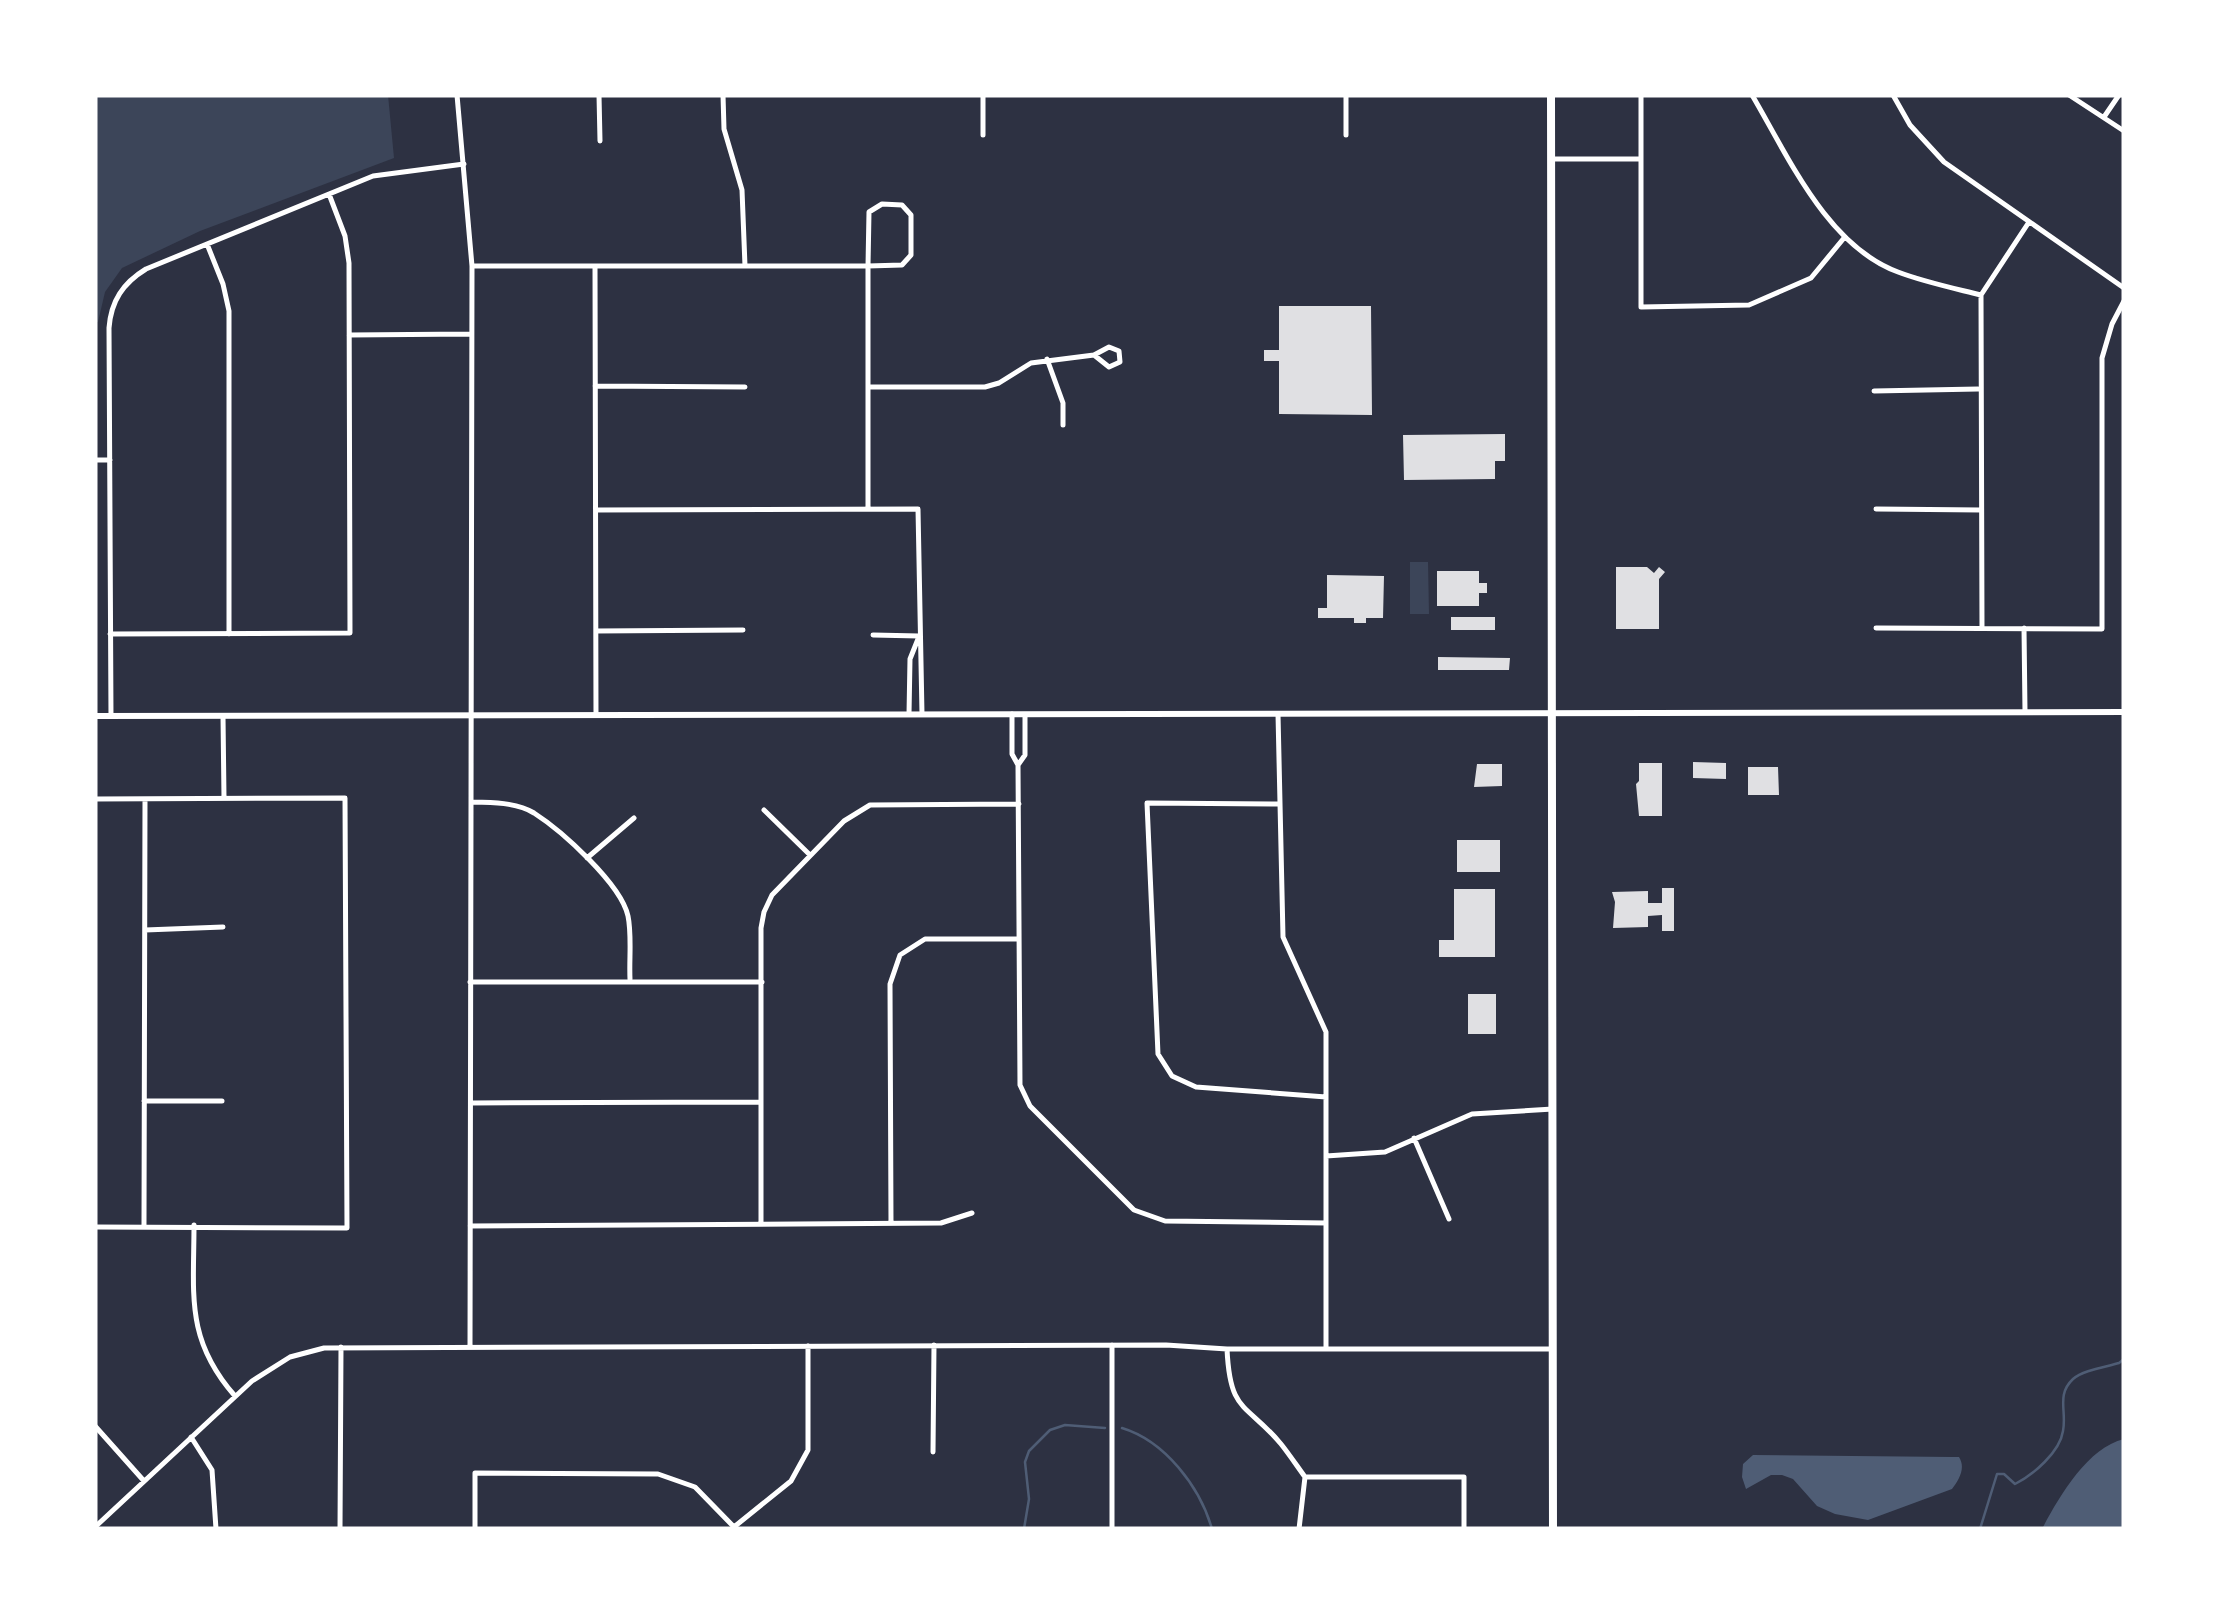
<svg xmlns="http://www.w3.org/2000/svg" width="2219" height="1624" viewBox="0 0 2219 1624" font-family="'Zilla Slab',serif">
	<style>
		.green { fill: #3c4559 }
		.water { fill: #4f5d75 }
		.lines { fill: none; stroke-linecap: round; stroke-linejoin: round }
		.stream { stroke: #4f5d75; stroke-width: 2.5 }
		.building { fill: #e0e0e3 }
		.minor { stroke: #fff; stroke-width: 5 }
		.secondary { stroke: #fff; stroke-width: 6 }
		.primary { stroke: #fff; stroke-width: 8 }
	</style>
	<rect width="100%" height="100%" fill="#2d3142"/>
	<!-- green -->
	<path class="green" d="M95 95H388L394 158 200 231 122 268 105 292 98 322H95Z
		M1410 562H1428L1429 614H1410Z"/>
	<!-- water -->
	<path class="water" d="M2124 1439V1529H2042C2059 1497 2087 1448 2124 1439Z
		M1753 1455 1953 1457H1959C1966 1468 1959 1480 1952 1489L1868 1520 1835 1514 1817 1506 1793 1479 1782 1475H1771L1746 1489 1742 1477 1743 1464Z"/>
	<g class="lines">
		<!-- stream -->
		<path class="stream" d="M1122 1428C1165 1441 1200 1487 1212 1529
			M1024 1529 1029 1499 1025 1462 1029 1451 1050 1430 1065 1425 1105 1428
			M1770 1529H1784
			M1980 1529 1997 1474H2004L2015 1484C2033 1475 2060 1452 2063 1431 2067 1411 2056 1395 2073 1379 2083 1370 2106 1367 2119 1363L2124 1359"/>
	</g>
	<!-- building -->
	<path class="building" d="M1279 306H1371L1372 415 1279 414V361H1264V350H1279Z
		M1505 434V461H1495V479L1404 480 1403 435Z
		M1616 567H1647L1654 573 1659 567 1665 572 1659 579V629H1616Z
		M1437 571H1479V583H1487V593H1479V606H1437Z
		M1327 575 1384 576 1383 618H1366V623H1354V618H1318V608H1327Z
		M1451 617H1495V630H1451Z
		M1438 657 1510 658 1509 670H1438Z
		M1693 762 1726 763V779L1693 778Z
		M1639 763H1662V816H1639L1636 784 1639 781Z
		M1477 764H1502V786L1474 787Z
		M1748 767H1778L1779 795H1748Z
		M1457 840H1500V872H1457Z
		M1662 888H1674V931H1662V915L1648 916V927L1613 928 1615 902 1612 892 1648 891V903H1662Z
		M1454 889H1495V957H1439V940H1454Z
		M1468 994H1496V1034H1468Z"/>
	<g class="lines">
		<!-- minor -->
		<path class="minor" d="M457 95 472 266 470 1347
			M599 95 600 141
			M723 95 724 129 742 190 745 266
			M983 95V135
			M1346 95V135
			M1641 95V307L1749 305 1811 278 1844 238
			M1752 95C1788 156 1827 246 1898 272 1924 282 1953 288 1981 295
			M1893 95 1910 125 1944 162 2124 288
			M2069 95 2124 131
			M2104 117 2119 95
			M1551 159H1641
			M882 204 902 205 911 215V255L902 265 868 266 869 212Z
			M207 244 223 284 229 311V634
			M472 266H868V509
			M595 266 596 715
			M349 335 471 334
			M1047 359 1063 403V425
			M595 386 745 387
			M869 387H985L999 383 1031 363 1094 355 1109 347 1119 351 1120 362 1109 367 1094 355
			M1874 391 1978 389
			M95 460H110
			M1876 509 1981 510
			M596 510 918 509 922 714
			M1876 628 2102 629V358L2112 324 2124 301
			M1982 628 1981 295 2029 222
			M2024 628 2025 712
			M596 631 743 630
			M110 634 350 633 349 263 345 236 329 194
			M873 635 919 636
			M909 714 910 659 918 639
			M1012 714V754L1018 765 1020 1085 1030 1106 1134 1210 1165 1221 1326 1223
			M1278 714 1283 937 1326 1032V1349
			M111 716 109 328C111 301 123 283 146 269L373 176 464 164
			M223 716 224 798
			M1018 765 1025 755V715
			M95 799 345 798 347 1228 95 1227
			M473 802C493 803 516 802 534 813 562 831 621 884 628 916 632 935 629 960 630 979
			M1279 804 1147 803 1158 1054 1172 1076 1196 1087 1326 1097
			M764 810 810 855
			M587 858 634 818
			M145 930 223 927
			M470 982H762
			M144 1101H222
			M471 1103 760 1102
			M1414 1138 1449 1219
			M1326 1156 1385 1152 1472 1114 1553 1109
			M761 1223V928L764 912 772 895 844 821 870 805 1019 804
			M891 1223 890 984 900 955 925 939H1018
			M194 1225C194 1295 185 1339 235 1396
			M144 1226 145 799
			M470 1226 941 1223 972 1213
			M1112 1345V1529
			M1227 1349C1230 1414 1246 1402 1281 1444 1289 1454 1297 1466 1305 1477L1299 1529
			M95 1426 144 1481
			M191 1437 212 1470 216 1529
			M933 1452 934 1345
			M1305 1477H1464V1529
			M95 1527 252 1381 290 1357 324 1348 1166 1345 1227 1349H1553
			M734 1527 791 1481 808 1450V1346
			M340 1529 341 1347
			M475 1529V1473L658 1474 695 1487 734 1527"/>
		<!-- secondary -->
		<path class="secondary" d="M95 716 2124 712"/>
		<!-- primary -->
		<path class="primary" d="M1551 95 1553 1529"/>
	</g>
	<!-- border -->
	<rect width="2219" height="1624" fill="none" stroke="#ffffff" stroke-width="195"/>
</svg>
